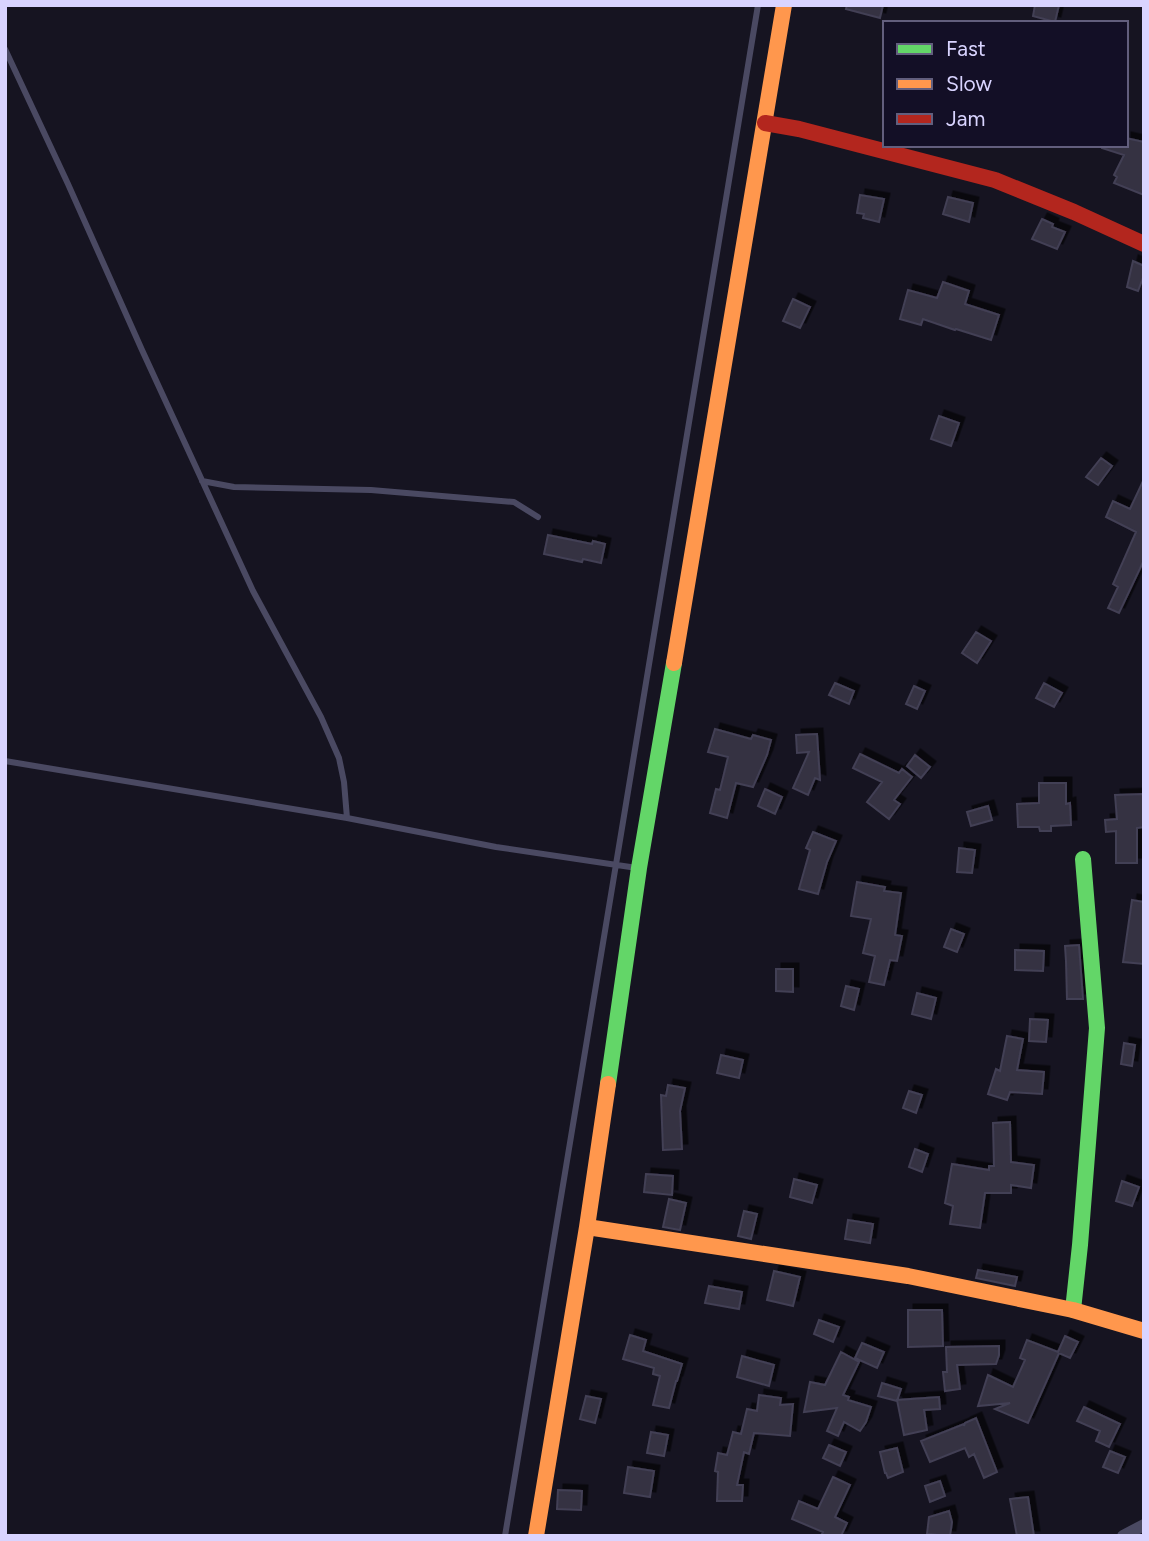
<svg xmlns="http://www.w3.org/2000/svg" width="1149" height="1541" viewBox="0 0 1149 1541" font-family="Figtree,sans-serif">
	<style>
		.building { fill: #343243; stroke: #433f54; stroke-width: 2; filter: url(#shadow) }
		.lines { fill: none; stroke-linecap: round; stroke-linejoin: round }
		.lane { stroke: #4a4962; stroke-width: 6 }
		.street { stroke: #4a4962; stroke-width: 12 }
		.fast { stroke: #63d668; stroke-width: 16 }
		.slow { stroke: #ff974d; stroke-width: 16 }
		.jam { stroke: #b3261e; stroke-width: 16 }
	</style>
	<defs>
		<filter id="shadow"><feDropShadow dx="5.5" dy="-5.5" stdDeviation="0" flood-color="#0009"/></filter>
	</defs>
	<rect width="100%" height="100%" fill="#161421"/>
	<!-- building -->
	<path class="building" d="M847 5H883L880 18 846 9Z
		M1035 5H1059L1055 22 1033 16Z
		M1126 138 1144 142V195L1114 183 1117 177 1114 175 1124 155 1102 148V145H1126Z
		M860 195 884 199 879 222 863 218 864 214 857 213Z
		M948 197 973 203 969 222 943 214Z
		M1042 219 1053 224 1052 227 1065 232 1057 249 1032 239Z
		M1133 261 1144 266V275L1138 291 1127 287Z
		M943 282 969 291 965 304 999 315 991 340 956 329 955 330 923 319 921 325 900 319 908 290 937 298Z
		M793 299 810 307 800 328 783 321Z
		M939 416 959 423 951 446 931 439Z
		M1101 458 1112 466 1098 485 1086 477Z
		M1144 479V560L1119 613 1108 608 1118 587 1113 584 1136 532 1106 517 1113 501 1130 509Z
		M548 535 592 544 593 541 605 544 601 563 583 559 582 562 544 554Z
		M976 632 991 641 977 663 962 653Z
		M835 683 854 691 849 704 829 695Z
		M1044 683 1062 693 1054 707 1036 698Z
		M914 686 925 691 917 709 906 704Z
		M715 729 751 739 753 735 771 740 767 755 753 787 736 783 727 818 710 813 716 789 720 790 728 757 708 752Z
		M817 734 820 780 815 778 808 795 793 788 809 752 797 753 796 735Z
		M860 754 899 773 902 769 912 777 894 800 900 804 889 819 867 802 882 782 853 768Z
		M915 755 930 767 921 778 907 766Z
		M1039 783H1066V804L1070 803 1071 825 1051 826V831H1040L1039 827H1018L1017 804 1039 803Z
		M765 789 782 797 775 814 758 806Z
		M1144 794V827L1137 828V863H1116V831L1106 832 1105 820 1117 819 1115 795Z
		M988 806 992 820 971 826 967 812Z
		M813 832 836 841 827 862 818 894 799 889 810 850 806 848Z
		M959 848 975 850 972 873 957 872Z
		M857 882 885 887 884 891 901 893 895 935 902 936 897 961 890 960 884 985 869 982 875 956 863 953 871 919 851 916Z
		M1132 900 1144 902V964L1123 962Z
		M951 929 964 934 957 952 944 947Z
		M1079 945 1083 999H1067L1066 961 1065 946Z
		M1015 950 1044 951 1043 971 1015 970Z
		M776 969H793V992L776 991Z
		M846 986 859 989 854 1010 841 1006Z
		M917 993 936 998 931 1019 912 1014Z
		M1030 1019 1048 1020 1046 1042 1029 1041Z
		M1007 1036 1023 1039 1017 1070 1044 1072 1042 1094 1010 1092 1007 1100 988 1094 996 1069 1000 1071Z
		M1124 1043 1135 1045 1132 1066 1121 1064Z
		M721 1055 743 1060 739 1078 717 1073Z
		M668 1085 685 1088 680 1111 682 1149 663 1150 661 1095 666 1096Z
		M909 1091 922 1095 916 1113 903 1108Z
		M1010 1122 1011 1162 1034 1165 1031 1188 1011 1185V1193H985L980 1228 950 1224 953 1206 945 1203 952 1164 989 1170V1166H994L993 1123Z
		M915 1149 928 1154 922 1172 909 1167Z
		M646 1174 673 1176 672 1195 644 1192Z
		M794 1179 817 1185 812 1203 790 1197Z
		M1122 1181 1139 1187 1132 1206 1116 1201Z
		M669 1199 686 1203 680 1230 663 1227Z
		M744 1211 757 1214 751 1239 738 1236Z
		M848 1220 873 1224 870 1243 845 1239Z
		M978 1270 1017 1277 1015 1286 976 1278Z
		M774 1271 800 1277 793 1306 767 1300Z
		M709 1286 742 1292 739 1309 705 1303Z
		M908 1310H942L943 1346 908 1347Z
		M819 1320 839 1327 833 1342 814 1334Z
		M630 1335 646 1340 643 1351 682 1364 677 1381H676L669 1408 653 1405 660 1376 653 1374 654 1368 623 1359Z
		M1065 1336 1078 1342 1070 1358 1059 1353 1028 1423 995 1409 1010 1403 978 1406 988 1375 1013 1387 1025 1360 1020 1358 1027 1340 1058 1352Z
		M862 1343 884 1352 877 1368 855 1358Z
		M999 1346V1355L996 1364 957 1365 960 1389 945 1391 943 1372H947L946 1347Z
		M841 1352 859 1362 843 1395 849 1397 848 1400 871 1407 866 1422 860 1431 844 1422 838 1436 827 1431 837 1408 804 1412 810 1382 825 1385Z
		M742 1356 774 1365 769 1386 737 1377Z
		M882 1383 901 1389 897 1401 878 1396Z
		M759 1395 781 1398 780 1405 793 1404 790 1436 754 1433 749 1454 744 1452 737 1485H743L742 1501H717L718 1472 715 1471 718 1453 727 1455 733 1432 741 1434 747 1409 757 1411Z
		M586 1396 601 1399 595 1423 580 1419Z
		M939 1397 940 1409 924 1410 927 1430 904 1435 897 1400Z
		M1084 1407 1120 1424 1109 1447 1096 1441 1100 1431 1077 1421Z
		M976 1418 997 1472 984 1478 974 1454 969 1457 965 1448 930 1462 921 1441 964 1424V1426L965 1423Z
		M651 1432 668 1435 664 1456 647 1453Z
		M829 1445 846 1452 840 1466 823 1458Z
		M897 1448 903 1472 888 1478 886 1473H885L880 1452Z
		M1110 1451 1125 1457 1118 1473 1103 1467Z
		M628 1467 654 1471 650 1497 624 1493Z
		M833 1477 850 1485 835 1517 847 1523 841 1536H821L823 1532 792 1519 799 1501 818 1509Z
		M940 1481 945 1496 930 1502 925 1486Z
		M558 1490 582 1491 581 1510 557 1509Z
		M1028 1497 1034 1536H1017L1010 1499Z
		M949 1511 952 1522 950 1536 927 1534 929 1517Z"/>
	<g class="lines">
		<!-- lane -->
		<path class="lane" d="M5 49 68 184 142 350 253 591 321 717 339 758 344 782 347 818
			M202 481 234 487 371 490 514 502 538 517
			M5 761 347 818 496 847 637 868
			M505 1536 758 5"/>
		<!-- street -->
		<path class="street" d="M1123 1536 1144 1525"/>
		<!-- fast -->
		<path class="fast" d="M608 1084 639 868 674 663
			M1073 1310 1080 1245 1097 1028 1083 859"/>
		<!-- slow -->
		<path class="slow" d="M674 663 784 5
			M587 1227 908 1276 1073 1310 1144 1331
			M536 1536 587 1227 608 1084"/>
		<!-- jam -->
		<path class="jam" d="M765 123 799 129 995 180 1074 212 1144 244"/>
	</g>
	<!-- border -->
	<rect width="1149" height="1541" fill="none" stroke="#d9d4ff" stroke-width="14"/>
	<!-- legend -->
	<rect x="883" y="21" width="245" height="126" fill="#130f26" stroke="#625e7d" stroke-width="2"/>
	<rect x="897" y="44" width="35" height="10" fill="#63d668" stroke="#625e7d" stroke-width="2"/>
	<text x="946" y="56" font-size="21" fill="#d9d4ff">Fast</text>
	<rect x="897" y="79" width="35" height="10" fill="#ff974d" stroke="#625e7d" stroke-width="2"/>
	<text x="946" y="91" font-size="21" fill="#d9d4ff">Slow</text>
	<rect x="897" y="114" width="35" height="10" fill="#b3261e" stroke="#625e7d" stroke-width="2"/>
	<text x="946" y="126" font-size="21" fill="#d9d4ff">Jam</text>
</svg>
